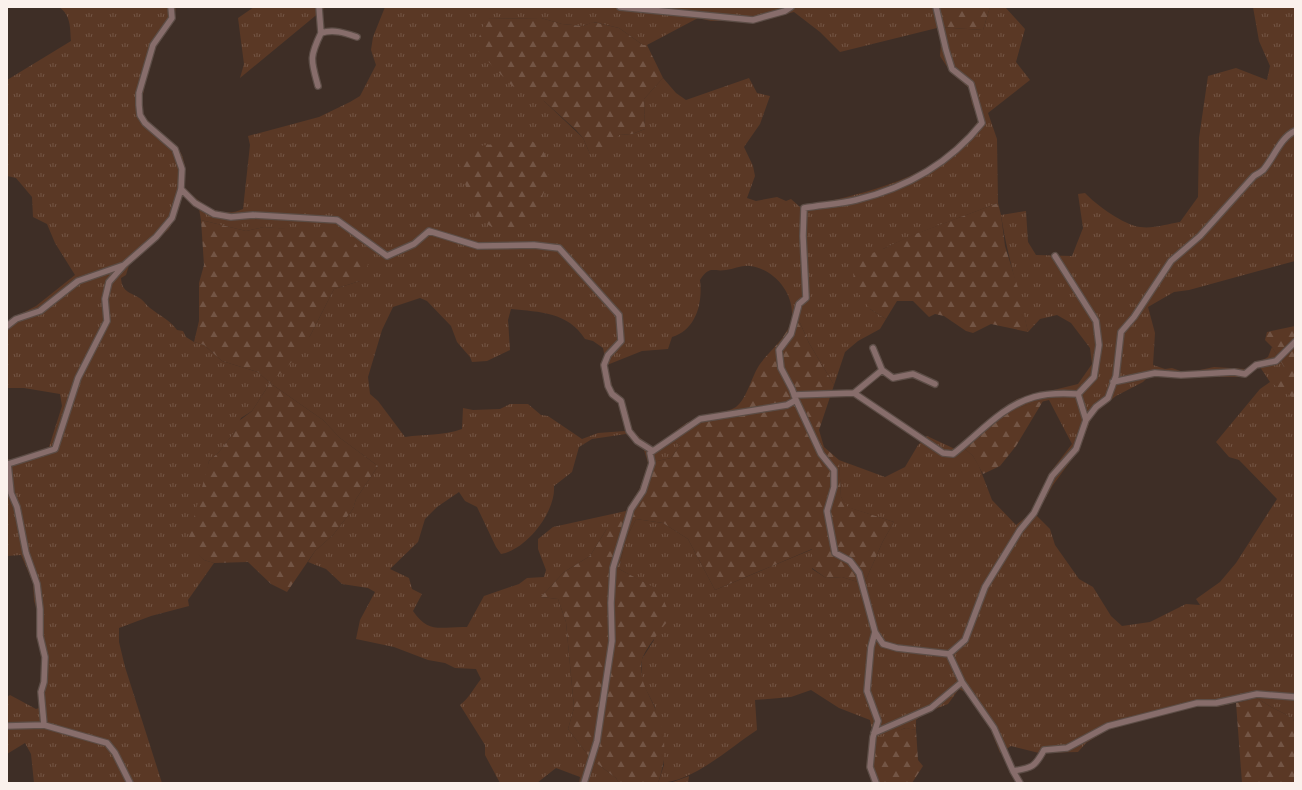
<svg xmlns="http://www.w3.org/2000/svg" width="1302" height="790" viewBox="0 0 1302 790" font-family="'Fira Sans Condensed',sans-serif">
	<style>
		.grass { fill: url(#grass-tufts); fill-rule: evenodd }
		.forest { fill: url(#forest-firs) }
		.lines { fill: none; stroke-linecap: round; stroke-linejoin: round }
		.minor-casing { stroke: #5c4d46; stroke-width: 8 }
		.minor { stroke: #876d6b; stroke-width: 5.5 }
	</style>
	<defs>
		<pattern id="grass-tufts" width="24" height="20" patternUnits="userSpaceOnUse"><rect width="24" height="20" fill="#5a3825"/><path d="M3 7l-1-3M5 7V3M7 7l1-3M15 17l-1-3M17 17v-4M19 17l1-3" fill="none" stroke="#735545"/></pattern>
		<pattern id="forest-firs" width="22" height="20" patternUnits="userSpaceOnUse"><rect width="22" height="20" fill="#5a3825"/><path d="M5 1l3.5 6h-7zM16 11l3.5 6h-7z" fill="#735545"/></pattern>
	</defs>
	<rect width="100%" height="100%" fill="#3e2e26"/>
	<!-- grass -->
	<path class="grass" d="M59 7H176C174 27 163 31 155 47 151 57 140 101 142 110 149 133 180 138 184 162 186 170 184 179 184 187 200 203 219 220 243 209L250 145 248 136 319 117 350 102 360 96 376 65 371 50 373 37 385 7H932L937 27 983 30 990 7H1005L1025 29 1016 62 1030 80 988 113 997 139 998 203 911 236 883 249 870 309 886 319 880 329 858 341 845 352 834 385 809 343 800 323 791 322C797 297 776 269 750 266 742 265 734 269 726 270 712 272 710 265 700 280 703 303 696 330 672 337L668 349 642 351 607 365 613 390 623 399 632 431 652 448 667 438 680 445 671 458 648 463 643 447 626 434 592 439 579 447 572 472 554 486C556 512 526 550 501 554L496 547 477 507 465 501 459 492 437 507 425 519 418 542 390 569 409 578 412 589 422 594 413 611C429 635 442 626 467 627L484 596 519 584 527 578 544 577 546 570 538 549V539L553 527 626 511 628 517 606 530 590 556 564 572 541 597 558 599 566 622 574 708 568 729 591 759 616 778 619 783H579L580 777 556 768 537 783H500L485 755V745L460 705C470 697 473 689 481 679L476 669 455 668 445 663 428 660 394 647 356 639 360 620 375 592 368 588 342 584 326 569 308 562 315 551 333 535 353 509 356 499 378 466 340 438 323 420 270 383 252 411 241 418 236 430 219 452 209 461 193 548 204 560 214 563 188 600 189 606 151 616 119 628V642L125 667 162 783H34L31 754 25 743 7 754V697L10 695 36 709 39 708 42 665 41 648 36 636V607L34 601 33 583 21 555 7 556V458L10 460 35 454 49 447 62 406 60 394 24 388H7V321L36 306 75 275 55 243 47 224 33 217 32 197 16 178 7 176V80L71 41C70 28 71 15 59 7ZM794 12 820 32 840 52 937 28 941 43 940 56 951 73 969 88 972 104 979 120C974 126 970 134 964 140 926 180 853 197 800 207L791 199 786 201 777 197 756 201 747 198 755 176 753 166 744 147 760 124 770 96 757 93 749 78 686 100 676 93 663 78 644 99 645 129 632 134 619 135 590 154 583 138 544 101 486 19 541 18 562 24 583 26 594 22 619 28 643 45H647L698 18 711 21H760ZM182 195 199 209 201 220 246 231 264 227 296 230 360 281 334 289 310 336 270 383 258 372 222 361 204 345 194 342 186 337 183 331 177 330C170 320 160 316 150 308 147 306 145 302 141 299 131 292 122 293 121 278L126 275 129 265 169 229 176 215ZM420 298 427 301 451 326 457 342 470 357 472 362 487 361 510 350 508 320 511 309C540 312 568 312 585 339L593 341 603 348 605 358 600 364C604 380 604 392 619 402L625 431 598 433 582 439 548 416 541 415 528 404H510L500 409 473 410 463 408 462 429C443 436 424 434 405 437L378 401 370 394 368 377 382 330 393 307Z
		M254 7H326L240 78 244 64 238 18Z
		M1253 7H1295V261L1189 290 1174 292 1148 307 1155 333 1153 365 1165 369 1172 368 1186 373 1214 367 1246 369 1268 357 1272 347 1284 367 1289 394 1295 399V725L1293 718 1271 707 1257 698 1216 707 1197 706 1109 729 1086 743 1078 752 1039 753 1011 746 1000 753 990 728 965 692 959 689 948 704 923 714 916 720V730L905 728 870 744 872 730 870 720 839 708 811 690 791 697 755 700 757 730C728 749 692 783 658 783L664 765 655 707 641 680 642 659 654 640 658 590 619 569 625 541 636 519 663 523 688 539 715 590 813 549 812 569 826 578 842 577 864 584 883 541 894 522 847 507 841 497 839 460 885 477 905 467 918 445 927 436 955 449 996 414 1017 399 1078 384 1092 364 1090 348 1071 323 1057 315 1040 319 1028 332C1019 293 1007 255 1001 215L1026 211 1028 242 1036 255 1072 256 1083 228 1078 194 1085 193C1096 205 1124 225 1140 227 1153 229 1167 224 1180 222L1198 197 1199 138 1208 76 1236 68 1267 80 1270 66 1259 41ZM1257 367H1260L1270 382 1260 389 1216 442 1229 457 1239 460 1277 499 1236 563 1220 582 1196 599 1200 605 1186 604 1150 622 1122 626 1111 616 1093 587 1079 579 1055 545 1050 529 1036 515 1053 485 1080 448 1092 415 1116 396 1143 382 1148 377H1244ZM1049 400 1072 444 1049 474 1031 513 1016 525 992 500 979 466 973 456 965 449 1012 409Z"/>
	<!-- forest -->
	<path class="forest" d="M932 7H990L983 30 937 27Z
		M541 18 562 24 583 26 593 22 619 28 643 45H647L663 78 644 99 645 129 632 134 619 135 605 152 590 154 583 138 576 130 544 101 512 86 475 48 486 19Z
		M529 139C533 142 539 145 541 148 561 174 537 209 522 230L495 229 474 216 458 158 472 147Z
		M998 203 1001 215 1005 246 1019 291 1028 332 991 324 973 333 966 331 944 316 935 314 929 317 913 301H897L886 319 870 309 853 286 854 260 883 249 910 236Z
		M201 220 246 231 264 227 330 232 356 244 368 265 360 281 334 289 310 336 297 357 270 383 323 420 340 438 378 466 356 499 353 509 333 535 315 551 287 592 271 584 248 562 214 563 204 560 187 544 209 461 219 452 236 430 235 424 252 411 270 383 258 372 222 361 204 345 194 342 199 321V283L204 265Z
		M791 322 800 323 809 343 834 385 819 430 824 447 839 460 841 497 848 507 894 522 883 541 864 584 842 577 826 578 812 568V549L715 590 688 539 663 523 636 519 625 541 619 569 659 590 671 617C664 626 644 650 642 660 638 678 647 690 654 706 666 734 668 754 658 783H619L616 778 591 759 568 729 574 708 566 622 558 599 541 597 564 572 590 556 606 530 619 519 628 517 626 511 640 488 648 463 671 458 680 445 667 438C679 428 688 420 704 416 714 413 726 413 736 407 747 399 752 375 760 364 771 349 784 341 791 322Z
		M1295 326V399L1270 382 1284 367 1272 347 1265 340 1267 332Z
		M1043 401 1016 446 1000 466 983 474 973 456 965 449 979 435 1012 409Z
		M1257 698 1271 707 1293 718 1295 725V783H1242L1236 703Z
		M906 728 916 730 918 760 923 766 912 783H874L869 770 866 768 870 744 888 734Z
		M689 776 688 783H670Z"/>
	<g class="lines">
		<!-- minor casing -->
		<g class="minor-casing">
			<path id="minor" d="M319 7 321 33C334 29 345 33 357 37
				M620 7 753 20 785 11 791 7
				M318 86C311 60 309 58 321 33
				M181 189 195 203 214 214 231 217 253 215 337 220 387 256 414 244 429 231 478 246 534 245 559 248 619 315 621 341 608 355 604 365 608 386 612 394 621 401 629 431 637 441 653 451
				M1055 256 1096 321 1099 345 1094 377 1078 394 1086 420
				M7 326 16 319 40 311 78 281 124 265
				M873 348 882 370 893 378 913 374 935 384
				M1113 382 1155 373 1181 375 1234 372 1245 374 1256 365 1276 361 1295 342
				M854 393 943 453 953 454C979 434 1002 406 1034 397 1048 393 1064 393 1078 394
				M794 395 854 393 882 370
				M8 464 55 449 78 378 107 321 105 299 109 282 124 265 156 237 172 218 181 189 182 169 175 149 145 123 140 115 139 105V93L153 45 172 18 171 7
				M7 465 8 464 11 493 17 507 26 553 37 584 40 609V636L45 657 44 682 41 692 44 725 107 743 115 753 130 783
				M875 632 883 644 897 648 949 654 962 682 994 728 1013 771C1032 768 1035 767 1044 750L1067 748 1108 726 1197 703H1216L1257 694 1295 697
				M949 654 965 640 985 587 1020 530 1034 513 1052 476 1076 449 1086 420 1096 407 1108 398 1116 376 1121 332 1134 317 1171 261 1200 236 1254 176C1257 174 1262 172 1264 169 1274 157 1281 137 1295 131
				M7 726 44 725
				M874 733 931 708 962 682
				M1013 771 1020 783
				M584 783 597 741 612 641 611 603 613 568 631 509 643 491 652 463 650 453 700 419 787 405 796 400
				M876 783 870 767 873 737 878 721 867 691 871 647 875 632 859 573 850 561 835 553 827 511 834 487V470L821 454 796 400 792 389 781 368 779 350 791 334 799 304 806 298 803 236 804 208C821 205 839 204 856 200 906 188 949 164 982 123L971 84 952 69 946 50 936 7"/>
		</g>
		<!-- minor -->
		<use href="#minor" class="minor"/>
	</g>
	<!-- border -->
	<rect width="1302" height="790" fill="none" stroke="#fbf1ec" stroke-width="16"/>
</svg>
